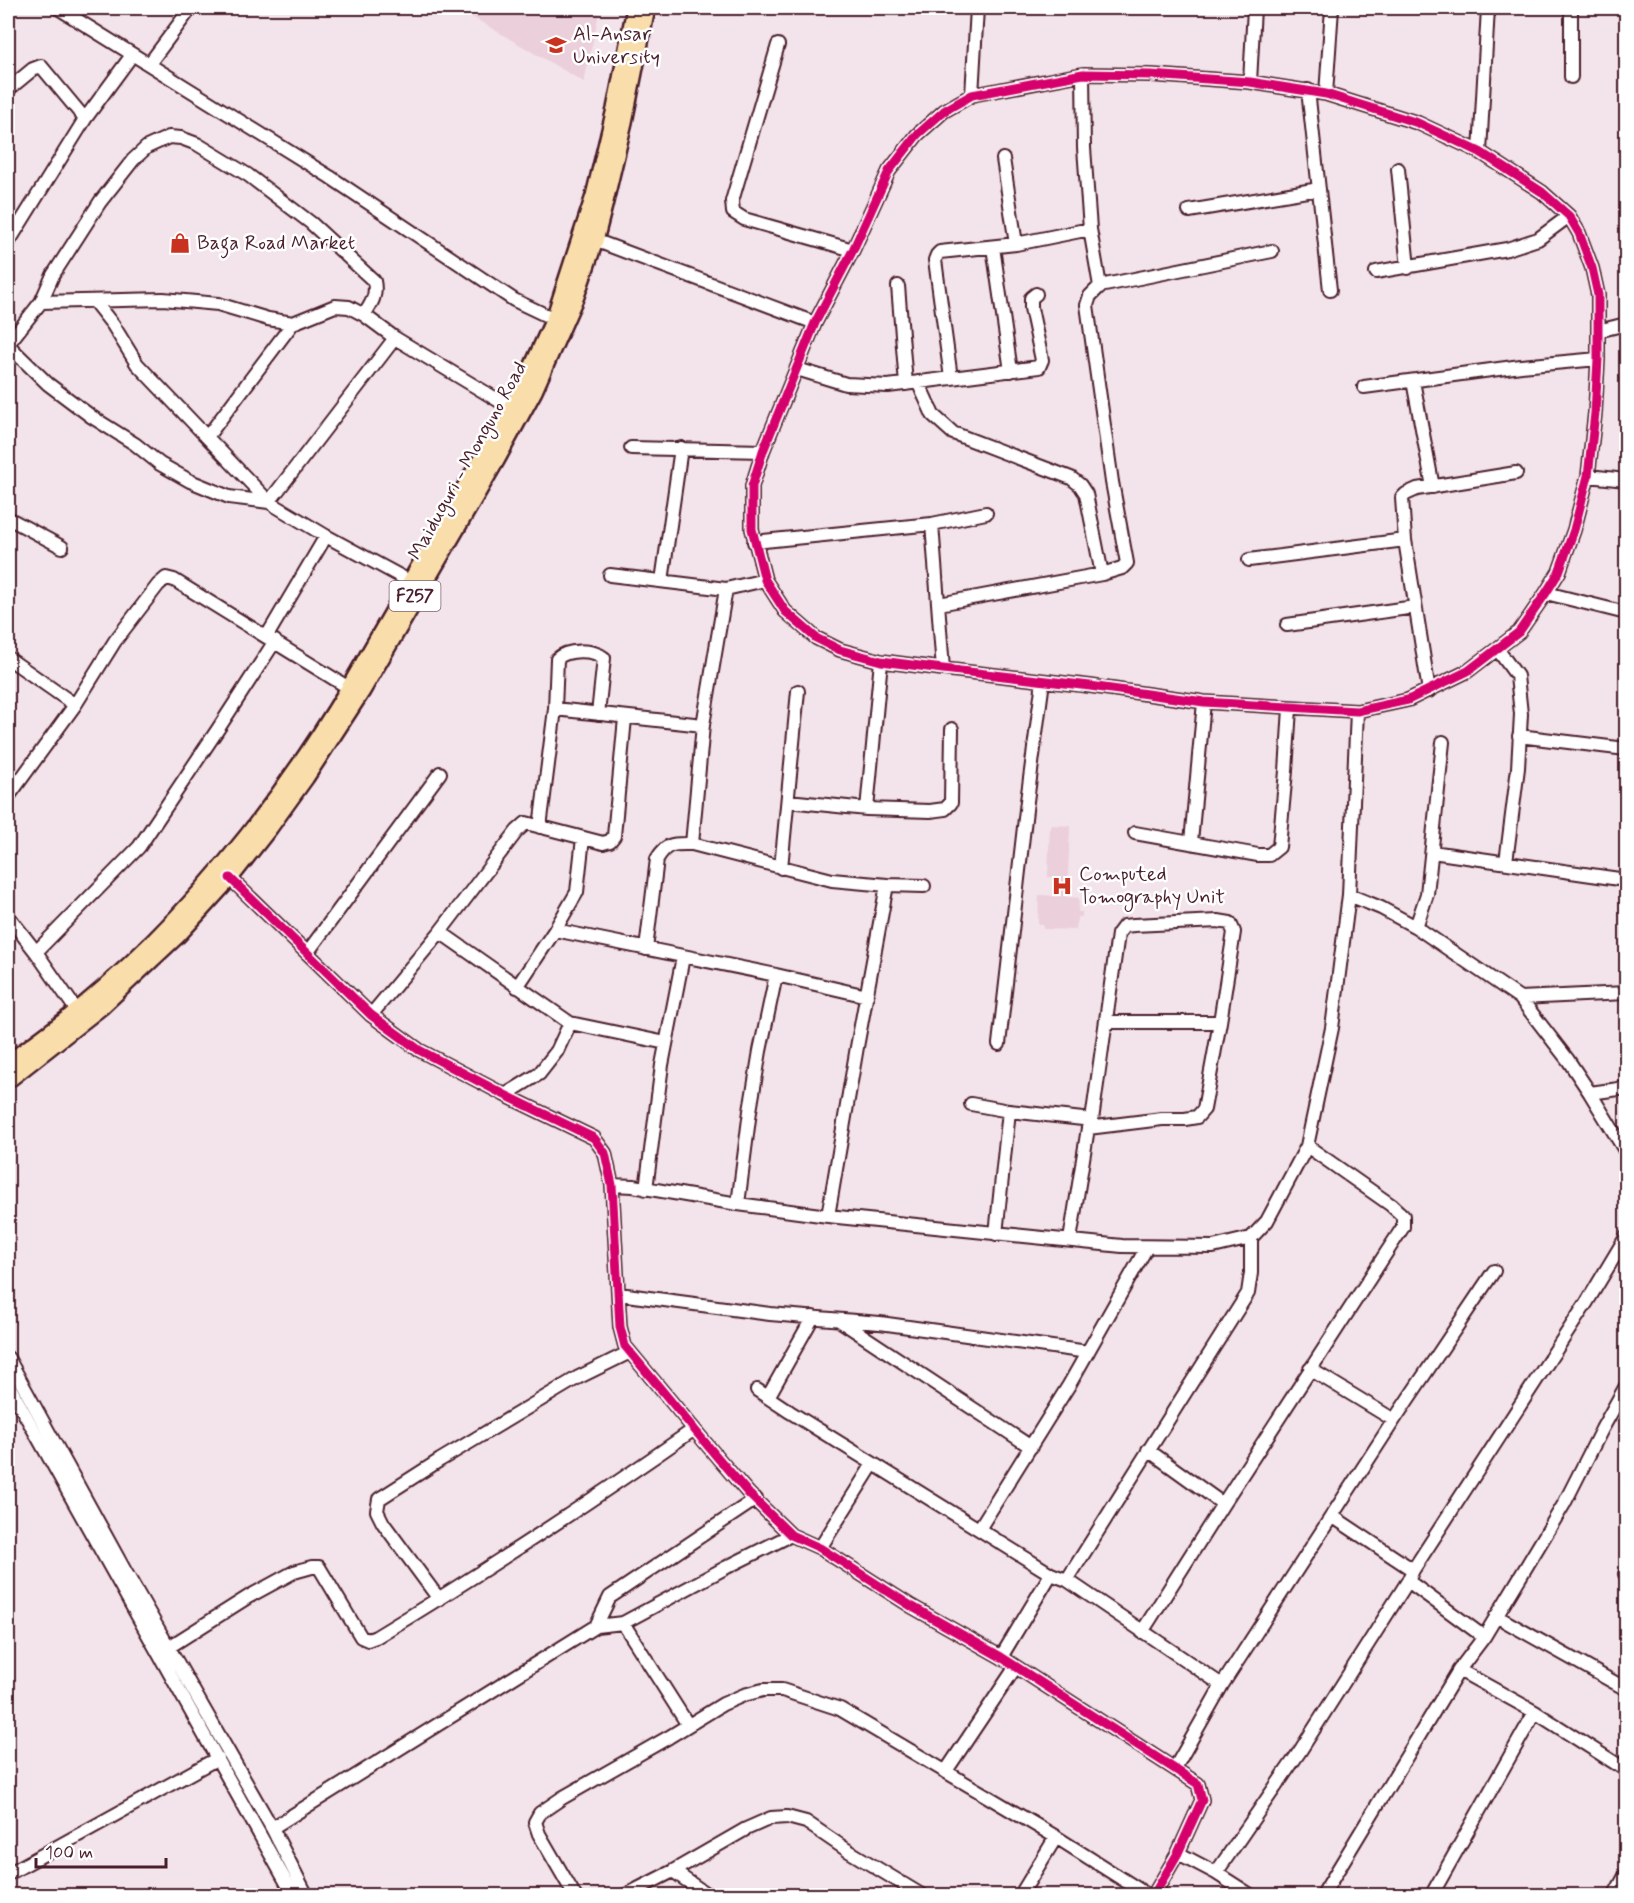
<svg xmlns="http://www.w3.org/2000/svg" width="1634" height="1903" viewBox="0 0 1634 1903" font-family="Mynerve,sans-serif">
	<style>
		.built { fill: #ebcfdb }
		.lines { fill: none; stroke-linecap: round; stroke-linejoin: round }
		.minor-casing { stroke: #4a1f2b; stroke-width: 16 }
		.major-casing { stroke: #4a1f2b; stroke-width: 20 }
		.minor { stroke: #fff; stroke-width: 12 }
		.major { stroke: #f9deab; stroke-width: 15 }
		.cycleway-casing { stroke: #fff; stroke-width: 13 }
		.cycleway { stroke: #d6006c; stroke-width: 9 }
		.labels { text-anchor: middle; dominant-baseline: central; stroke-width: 5; stroke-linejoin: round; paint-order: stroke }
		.shield { fill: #fff; stroke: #80626b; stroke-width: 1.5 }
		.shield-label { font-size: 18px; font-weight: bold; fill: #4a1f2b }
		.poi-label { font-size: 20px; fill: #4a1f2b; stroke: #fff; text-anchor: start }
		.street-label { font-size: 20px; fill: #4a1f2b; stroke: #fff }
	</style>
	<rect width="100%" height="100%" fill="#f3e3ea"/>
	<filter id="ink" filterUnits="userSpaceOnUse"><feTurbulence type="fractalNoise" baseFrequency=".0167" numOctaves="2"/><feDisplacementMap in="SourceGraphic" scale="12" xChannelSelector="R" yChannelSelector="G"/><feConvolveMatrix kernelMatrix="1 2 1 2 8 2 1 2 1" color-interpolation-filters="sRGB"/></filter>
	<g filter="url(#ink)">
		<!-- built -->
		<path class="built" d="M457 8H600L584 82Z
			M1050 825 1070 826 1067 897 1079 898 1078 912H1082V917H1077L1076 930 1043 929V924H1038L1039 895 1056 896V877H1048Z"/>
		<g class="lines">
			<!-- minor casing -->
			<g class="minor-casing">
				<path id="minor" d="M58 8 330 177 514 300 554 319
					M778 45 732 201 733 212 744 219 853 250
					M149 64 191 8
					M1083 74 1151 75 1250 82 1326 94 1418 123 1480 152 1542 192 1569 216 1579 233 1592 268 1598 295V359L1595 413 1588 476 1574 530 1559 572 1546 593 1519 632 1468 671 1408 700 1357 711 1204 702 1090 686 943 669 881 661 840 650 816 638 785 611 765 580 752 529V486L763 451 815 323 853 250 889 171 917 135 944 111 972 95Z
					M1083 74 1084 148 1090 229 1100 286
					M1571 77V8
					M1250 82 1254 8
					M10 88 33 69 41 66 85 119
					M1308 90 1330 290
					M1326 94 1332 8
					M972 95 977 8
					M1480 152 1488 8
					M1003 159 1016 244
					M1398 169 1408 268
					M1189 211 1319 189
					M589 238 815 323
					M8 243 85 119 132 55
					M993 247 1011 371
					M1376 272 1507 249 1538 239 1569 216
					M898 286 906 384
					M94 301 113 325 137 364 269 502 326 536 411 582
					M41 302 163 299 218 304 268 319 293 323
					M1598 331 1626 324
					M8 344 41 302 53 275 100 202 133 160 147 147 169 137 181 138 197 144 248 175 311 223 374 281C377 295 372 303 364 315
					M8 345 48 384 92 417 135 444 160 464 190 481 229 497 269 502
					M797 369 846 384 888 386 1039 367 1042 360 1031 308V298L1036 294
					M951 378 935 260 937 255 940 252 1016 244 1090 229
					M1413 381 1433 487
					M918 382 933 415 953 433 1071 478 1080 485 1086 494 1102 574
					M1364 387 1521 366 1598 359
					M207 437 293 323 335 306 349 307 364 315 395 338 511 408
					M631 448 763 451
					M1588 476 1626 480
					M269 502 395 338
					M8 518 62 547
					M932 524 943 669
					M754 542 932 524 986 513
					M1249 560 1405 540
					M610 575 726 589 765 580
					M662 581 681 448
					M1546 593 1626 613
					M939 604 1102 574 1122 568 1127 563 1112 482 1087 305 1090 296 1100 286 1272 251
					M1287 625 1415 607
					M267 636 326 536
					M1498 650 1517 676 1521 714 1518 768 1506 862
					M8 658 75 705
					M1429 691 1405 540 1402 498 1406 494 1417 489 1516 473
					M555 709 703 725
					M1519 736 1626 749
					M8 797 75 705 115 641 158 585 166 578 174 580 349 688
					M788 801 867 809 930 811 945 809 951 803 952 729
					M867 809 881 661
					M540 827 555 709 557 659C567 649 592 649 604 658L598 714
					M1135 833 1258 855H1269L1279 847 1286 771 1290 708
					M1191 842 1204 702
					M692 844 703 725 726 589
					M1432 852 1626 880
					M781 868 798 691
					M230 878 371 1015 419 1050 505 1095 594 1138 605 1153 612 1185 620 1327 625 1346 718 1458 749 1494 791 1535 820 1548 911 1606 1001 1657 1198 1784 1202 1800 1178 1853 1153 1896
					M1349 895 1381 908 1416 927 1520 998 1568 1060 1590 1093 1626 1152
					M8 916 36 952 77 1011
					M1416 927 1427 894 1443 742
					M555 930 776 975 867 996
					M440 932 570 1023 666 1043
					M646 949 657 859C667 842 674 844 692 844L832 880 887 885 924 886
					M36 952 139 847 218 729 275 641
					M307 953 440 773
					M517 987 555 930 577 892 583 838
					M1520 998 1626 993
					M371 1015 440 932 517 831 526 823 603 843 610 841 614 836 625 718
					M1106 1022H1220
					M999 1044 1027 801 1043 681
					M1590 1093 1626 1088
					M505 1095 539 1074 557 1051 570 1023
					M971 1104 1009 1111 1092 1120
					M612 1185 633 1186 738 1204 828 1216 1122 1246 1213 1247 1251 1238 1267 1221 1307 1146 1332 1028 1349 895 1357 711
					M646 1189 662 1065 683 957
					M738 1204 750 1111 760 1051 776 975
					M828 1216 857 1047 887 885
					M996 1234 1009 1111
					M1070 1240 1088 1128 1092 1120 1118 934 1124 926 1134 925 1218 921 1230 923 1234 932 1220 1022 1204 1109 1197 1117 1185 1119H1162L1088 1128
					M619 1294 770 1314 880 1323 1088 1352
					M839 1320 1031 1447
					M8 1358 125 1571 272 1828 307 1896
					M1310 1369 1394 1420
					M8 1384 294 1896
					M757 1390 790 1412 1051 1574 1067 1580 1222 1685
					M768 1397 813 1317
					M1148 1450 1223 1504
					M1332 1516 1413 1570
					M979 1529 1069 1385 1147 1247
					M820 1548 873 1464
					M1625 1574 1626 1572
					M1067 1580 1248 1293 1251 1273V1238
					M1408 1581 1484 1637
					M439 1599 383 1523 377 1511 379 1499 440 1460 577 1378 630 1352
					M1496 1616 1626 1689
					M623 1623 688 1725
					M596 1626 610 1597 756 1499
					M1142 1632 1223 1504 1403 1227V1216L1391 1205 1307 1146
					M169 1647 248 1597 294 1572 312 1567H319L361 1637 368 1640 376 1637C484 1572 590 1502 693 1430
					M1001 1657 1051 1574
					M1459 1670 1535 1712 1626 1770
					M1175 1768 1222 1685 1394 1420 1494 1271
					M946 1771 1015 1668
					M272 1828 596 1626 623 1623 727 1567 791 1535
					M1178 1853 1216 1873 1252 1896
					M673 1871 709 1896
					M1216 1873 1300 1751 1408 1581 1413 1570 1587 1302 1626 1237
					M8 1874 218 1758
					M575 1896 539 1834 535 1822 540 1813 562 1798 669 1737 723 1704 744 1695 763 1690H782L840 1709 1056 1837 1149 1896
					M624 1896 673 1871 746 1829 771 1818 787 1817 806 1822 847 1850 923 1896
					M1020 1896 1056 1837
					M1322 1896 1459 1670 1484 1637 1564 1504 1602 1429 1626 1386
					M1431 1896 1535 1712
					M1614 1896 1626 1874"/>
			</g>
			<!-- major casing -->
			<g class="major-casing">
				<path id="major" d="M8 1063C31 1046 55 1029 77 1011 186 921 277 808 349 688L523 387 554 319 594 196 615 109 635 8
					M8 1080 101 1007 178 935 230 878 270 827 306 777 362 691 497 459 534 391 576 296 595 241 604 206 624 122 647 8"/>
			</g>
			<!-- minor -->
			<use href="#minor" class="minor"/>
			<!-- major -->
			<use href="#major" class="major"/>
			<!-- cycleway casing -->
			<g class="cycleway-casing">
				<path id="cycleway" d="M1083 74 1151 75 1250 82 1326 94 1418 123 1480 152 1542 192 1569 216 1579 233 1592 268 1598 295V359L1595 413 1588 476 1574 530 1559 572 1546 593 1519 632 1468 671 1408 700 1357 711 1204 702 1090 686 943 669 881 661 840 650 816 638 785 611 765 580 752 529V486L763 451 815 323 853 250 889 171 917 135 944 111 972 95Z
					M230 878 371 1015 419 1050 505 1095 594 1138 605 1153 612 1185 620 1327 625 1346 718 1458 749 1494 791 1535 820 1548 911 1606 1001 1657 1198 1784 1202 1800 1178 1853 1153 1896"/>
			</g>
			<!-- cycleway -->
			<use href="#cycleway" class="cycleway"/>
		</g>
	</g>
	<!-- icons -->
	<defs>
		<g id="university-bare" transform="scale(1.62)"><path d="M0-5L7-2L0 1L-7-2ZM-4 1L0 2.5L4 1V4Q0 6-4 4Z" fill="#c8321e" stroke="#fff" stroke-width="2.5" paint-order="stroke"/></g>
		<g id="shop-bare" transform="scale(1.62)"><path d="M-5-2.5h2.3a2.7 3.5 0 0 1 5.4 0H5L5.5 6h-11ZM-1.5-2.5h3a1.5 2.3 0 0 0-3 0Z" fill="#c8321e" stroke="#fff" stroke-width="2.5" paint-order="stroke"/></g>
		<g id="hospital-bare" transform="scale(1.62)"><path d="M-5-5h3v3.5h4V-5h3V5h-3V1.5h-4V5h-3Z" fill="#c8321e" stroke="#fff" stroke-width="2.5" paint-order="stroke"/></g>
	</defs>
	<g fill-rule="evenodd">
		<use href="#university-bare" x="556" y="45"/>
		<use href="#shop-bare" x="180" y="243"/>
		<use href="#hospital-bare" x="1062" y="886"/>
	</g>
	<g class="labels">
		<!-- shield labels -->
		<rect class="shield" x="389.5" y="581" width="51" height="30" rx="4.5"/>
		<g class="shield-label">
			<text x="415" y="596">F257</text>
		</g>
		<!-- poi labels -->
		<g class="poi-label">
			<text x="573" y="34">Al-Ansar<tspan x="573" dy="23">University</tspan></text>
			<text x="197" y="243">Baga Road Market</text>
			<text x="1079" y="874">Computed<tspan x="1079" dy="23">Tomography Unit</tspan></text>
		</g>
		<!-- street labels -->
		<g class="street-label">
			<text transform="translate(468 461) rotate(-61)">Maiduguri - Monguno Road</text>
		</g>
	</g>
	<!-- margin -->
	<rect width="1634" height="1903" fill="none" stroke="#fff" stroke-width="30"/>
	<rect x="15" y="15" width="1604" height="1873" fill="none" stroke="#4a1f2b" stroke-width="2" filter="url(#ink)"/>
	<!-- scale -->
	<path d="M36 1858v9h130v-9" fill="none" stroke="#4a1f2b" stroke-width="3"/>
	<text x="45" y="1858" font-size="18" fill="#4a1f2b" stroke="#ffffff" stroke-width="4.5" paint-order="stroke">100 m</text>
</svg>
